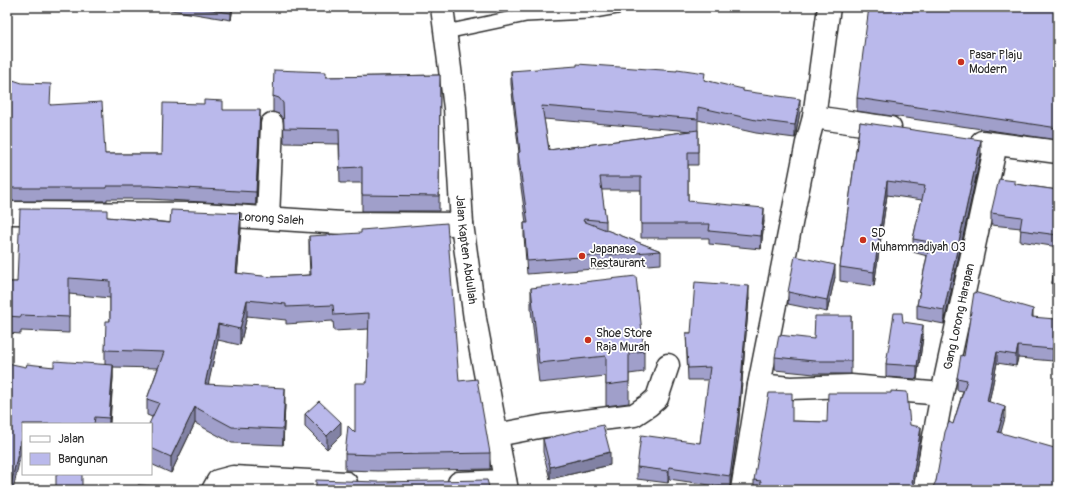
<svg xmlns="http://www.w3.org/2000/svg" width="1065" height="497" viewBox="0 0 1065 497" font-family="Pangolin,sans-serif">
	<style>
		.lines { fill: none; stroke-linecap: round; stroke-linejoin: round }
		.lane-casing { stroke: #2b2b2b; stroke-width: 16 }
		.street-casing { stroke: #2b2b2b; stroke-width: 25 }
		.secondary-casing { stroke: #2b2b2b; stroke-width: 25 }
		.lane { stroke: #fff; stroke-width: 13 }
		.street { stroke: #fff; stroke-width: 22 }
		.secondary { stroke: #fff; stroke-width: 22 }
		.wall { fill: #a09fca; stroke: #2b2b2b; fill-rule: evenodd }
		.shaded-wall { fill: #8282a4; stroke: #2b2b2b }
		.building { fill: #bab9eb; stroke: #2b2b2b }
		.poi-dot { fill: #c8321e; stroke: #fff; stroke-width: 1.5 }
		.labels { text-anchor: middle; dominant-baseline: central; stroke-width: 3.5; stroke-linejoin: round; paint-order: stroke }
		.poi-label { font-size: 12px; fill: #2b2b2b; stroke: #fff; text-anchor: start }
		.street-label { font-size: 12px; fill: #2b2b2b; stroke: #fff }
	</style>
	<rect width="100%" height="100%" fill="#fff"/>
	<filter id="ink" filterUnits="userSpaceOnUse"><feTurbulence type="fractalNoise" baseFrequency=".025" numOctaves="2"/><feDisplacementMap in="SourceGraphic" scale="8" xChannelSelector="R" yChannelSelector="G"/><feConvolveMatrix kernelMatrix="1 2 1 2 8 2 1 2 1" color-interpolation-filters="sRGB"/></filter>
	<g filter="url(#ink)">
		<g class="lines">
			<!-- lane casing -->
			<g class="lane-casing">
				<path id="lane" d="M446 32 526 15 588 12 617 7"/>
			</g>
			<!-- street casing -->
			<g class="street-casing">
				<g id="street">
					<path d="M814 117 890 128"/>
					<path d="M982 142 1058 152"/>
					<path id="s1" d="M7 213 202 214 342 223 462 224"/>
					<path d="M268 218 272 124"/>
					<path d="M759 385 807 143 814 117 829 7"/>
					<path d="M496 435 544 426 634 415 649 405 657 398 668 365"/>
					<path d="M459 483 505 481"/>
					<path d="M213 490 218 481 233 477 346 483"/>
					<path d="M742 490 759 385 790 388 851 386 942 394"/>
					<path id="s2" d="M924 490 942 394 996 144"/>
				</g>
			</g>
			<!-- secondary casing -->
			<g class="secondary-casing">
				<g id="secondary">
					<path id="s3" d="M442 7 455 108 462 224 475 319 507 490"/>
				</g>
			</g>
			<!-- lane -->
			<use href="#lane" class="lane"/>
			<!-- street -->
			<use href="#street" class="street"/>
			<!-- secondary -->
			<use href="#secondary" class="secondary"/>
		</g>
		<!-- wall -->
		<path class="wall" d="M159 7H233L231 20 159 8Z
			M1058 7V140L857 111V98Z
			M511 71 705 80 743 91 800 112 795 138 756 133 698 120V165H688V201L764 221 761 249 709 244V238H641V190H601L606 221V230L661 251V264L527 274 524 236V223H526L518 166V153H519L511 84ZM544 119 691 131 549 150Z
			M440 75 439 211H362V183H340L339 144 284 143 283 119 279 114 273 112V96L326 77Z
			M7 78 51 105 105 154H162L223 110 260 123 256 205 149 199H107V201H7Z
			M860 122 981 154 944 324 917 319V305L927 256 913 252V239L922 200 887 195 874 286 840 281V267Z
			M1015 184 1058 190V247L1020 241 1021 228 991 225V213Z
			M107 217 241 229 237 274 271 277 310 275 309 252V236L459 381 490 453V469L377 471 345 470V454L355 433 367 383 369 329 334 331 333 321 286 324V320L247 316 240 345 218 340 208 384 285 404 283 445 232 443 195 423 171 473 151 464V424L152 417 147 415V399L158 368 113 367V378L110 424H23V453H21L7 490 26 367H54L105 365V350L110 321V298L69 294V333L21 331V334L7 333V282H17Z
			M1058 247V295L1052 294V283Z
			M835 277 827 312 788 304V292Z
			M531 288 644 351V372L629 374V403L606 406V376L539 383 531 309Z
			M749 298 738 429 730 488 669 479 668 483 637 479V467L700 443 709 380H688L686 333H691Z
			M851 316V374H814L775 370V357L814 339Z
			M1033 317 1055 330 1053 361 1018 358 1016 366 997 363 989 402 1005 418 936 481 963 391 957 390V378L964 356Z
			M903 322 923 337 917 379 886 377V364Z
			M305 414 341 435 327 449 305 427Z
			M792 421 910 425 921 439 914 484 916 488 920 490H754V480Z
			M543 439 610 465 550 479 543 452Z"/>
		<!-- shaded-wall -->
		<path class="shaded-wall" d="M232 7H233L231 20V13Z
			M800 99V112L795 138V125Z
			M260 110V123L256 205V192Z
			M981 140V154L944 324V310Z
			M887 181V195L874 286V272Z
			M764 208V221L761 249V236Z
			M241 213V229L236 290V273Z
			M835 265V277L827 312V300Z
			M749 286V298L738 429 730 488V476Z
			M247 300V316L240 345V329Z
			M1033 309V320L1032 317Z
			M1055 319V330L1053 361V349Z
			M218 324V340L205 400V384Z
			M923 325V337L917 379V366Z
			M1018 346V358L1016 366V355Z
			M997 352V363L987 412V401Z
			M113 365V378L109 424V418Z
			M285 388V404L283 445V429Z
			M195 407V423L171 473V457Z
			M1005 407V418L998 443V432Z
			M341 422V435L327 449V436Z
			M921 427V439L913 490 912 482Z
			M21 440V453L13 490 10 488Z
			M610 452V465L550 479V467Z
			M669 467V479L668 483V471Z"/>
		<!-- building -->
		<path class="building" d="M193 7H232L231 13Z
			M869 7H1058V128L857 98Z
			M577 64 677 71V69L705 73 704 80 743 89V91L800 99 795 125 756 120 698 107V119L542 106 549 150 698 130V152H688V201L764 208 761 236 709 231 710 224H641V177H600L606 221 584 219 583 221 661 251 527 261 524 223H528L518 153 520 152 511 71 577 66Z
			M274 70 326 72V77L440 75 439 196 362 195V167L340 168 339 129 284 128 283 103 279 98 273 96Z
			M7 78 22 83 51 84 50 105 102 102 105 154H162L163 103 204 104V100L223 101V110H260L256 192 149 186H107V188H7Z
			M860 122 981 140 944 310 917 305 930 242 913 239 925 186 887 181 874 272 840 267Z
			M999 179 1015 181V184L1058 190V235L1020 230 1022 217 991 213Z
			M20 209 107 210V217L170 223 171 210 241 213 236 273 271 277 311 275 309 236 361 233V230L447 223 459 381 477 379 490 453 377 455 345 454 348 426 355 433V383H367L369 313 334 315 333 305 286 307V304L247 300 240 329 218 324 205 384 285 388 283 429 232 427 195 407 171 457 151 448V424H149L159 403 147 399 164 352 105 350 106 321H110V281L69 278V317L21 315V317L7 316V282H17Z
			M1058 247V284L1052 283Z
			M795 256 835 265 827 300 788 292Z
			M636 276 644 351 629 353V382L606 385V356L539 363 531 288Z
			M695 282 749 286 738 416 730 476 669 467 668 471 637 467 641 435 700 443 710 367 688 368 686 333H691Z
			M974 292 1033 309 1032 317 1055 319 1053 349 1018 346 1016 355 997 352 987 401 1005 407 998 432 1058 449V490H928L933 487 936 481 945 432 949 422 953 424 967 380 957 378 961 355 964 356Z
			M894 313H902L903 322 923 325 917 366 886 364Z
			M815 316H851V361H814L775 357 779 335 814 339Z
			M54 361 113 365 109 418 95 417 94 424H23V440H21L10 488 22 490H7V363L26 367 27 364 54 367Z
			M891 391 907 392 910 425 921 427 912 482 916 488 920 490H760L761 481 754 480 769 393H792V421L827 422 828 393H891Z
			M319 401 341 422 327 436 305 414Z
			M603 425 610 452 550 467 543 439Z
			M56 474H82V490H56Z
			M316 480 377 482 487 480 490 490H279V488H316Z
			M138 485 190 488V490H138Z
			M238 489 270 490H238Z"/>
	</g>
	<!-- markers -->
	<g class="poi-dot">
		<circle cx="961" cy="62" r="4"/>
		<circle cx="863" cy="240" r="4"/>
		<circle cx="582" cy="256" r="4"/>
		<circle cx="588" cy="340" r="4"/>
	</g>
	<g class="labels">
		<!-- poi labels -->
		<g class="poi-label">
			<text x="969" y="55">Pasar Plaju<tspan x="969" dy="14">Modern</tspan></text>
			<text x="871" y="233">SD<tspan x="871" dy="14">Muhammadiyah 03</tspan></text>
			<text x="590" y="249">Japanase<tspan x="590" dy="14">Restaurant</tspan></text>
			<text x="596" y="333">Shoe Store<tspan x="596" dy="14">Raja Murah</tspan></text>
		</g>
		<!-- street labels -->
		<g class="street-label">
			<text stroke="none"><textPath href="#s1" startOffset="264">Lorong Saleh</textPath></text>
			<text stroke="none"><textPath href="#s3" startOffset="244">Jalan Kapten Abdullah</textPath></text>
			<text stroke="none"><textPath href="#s2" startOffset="177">Gang Lorong Harapan</textPath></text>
		</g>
	</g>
	<!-- margin -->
	<rect width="1065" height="497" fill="none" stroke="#fff" stroke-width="24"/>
	<rect x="12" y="12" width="1041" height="473" fill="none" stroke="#2b2b2b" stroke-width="1.5" filter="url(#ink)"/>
	<!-- legend -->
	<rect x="22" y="423" width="130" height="52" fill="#ffffff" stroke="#aaaaaa"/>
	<rect x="30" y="436" width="20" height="6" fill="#ffffff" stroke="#aaaaaa"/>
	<text x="58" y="443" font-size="12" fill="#2b2b2b">Jalan</text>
	<rect x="30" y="453" width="20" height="12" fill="#bab9eb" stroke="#aaaaaa"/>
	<text x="58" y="463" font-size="12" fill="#2b2b2b">Bangunan</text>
</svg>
